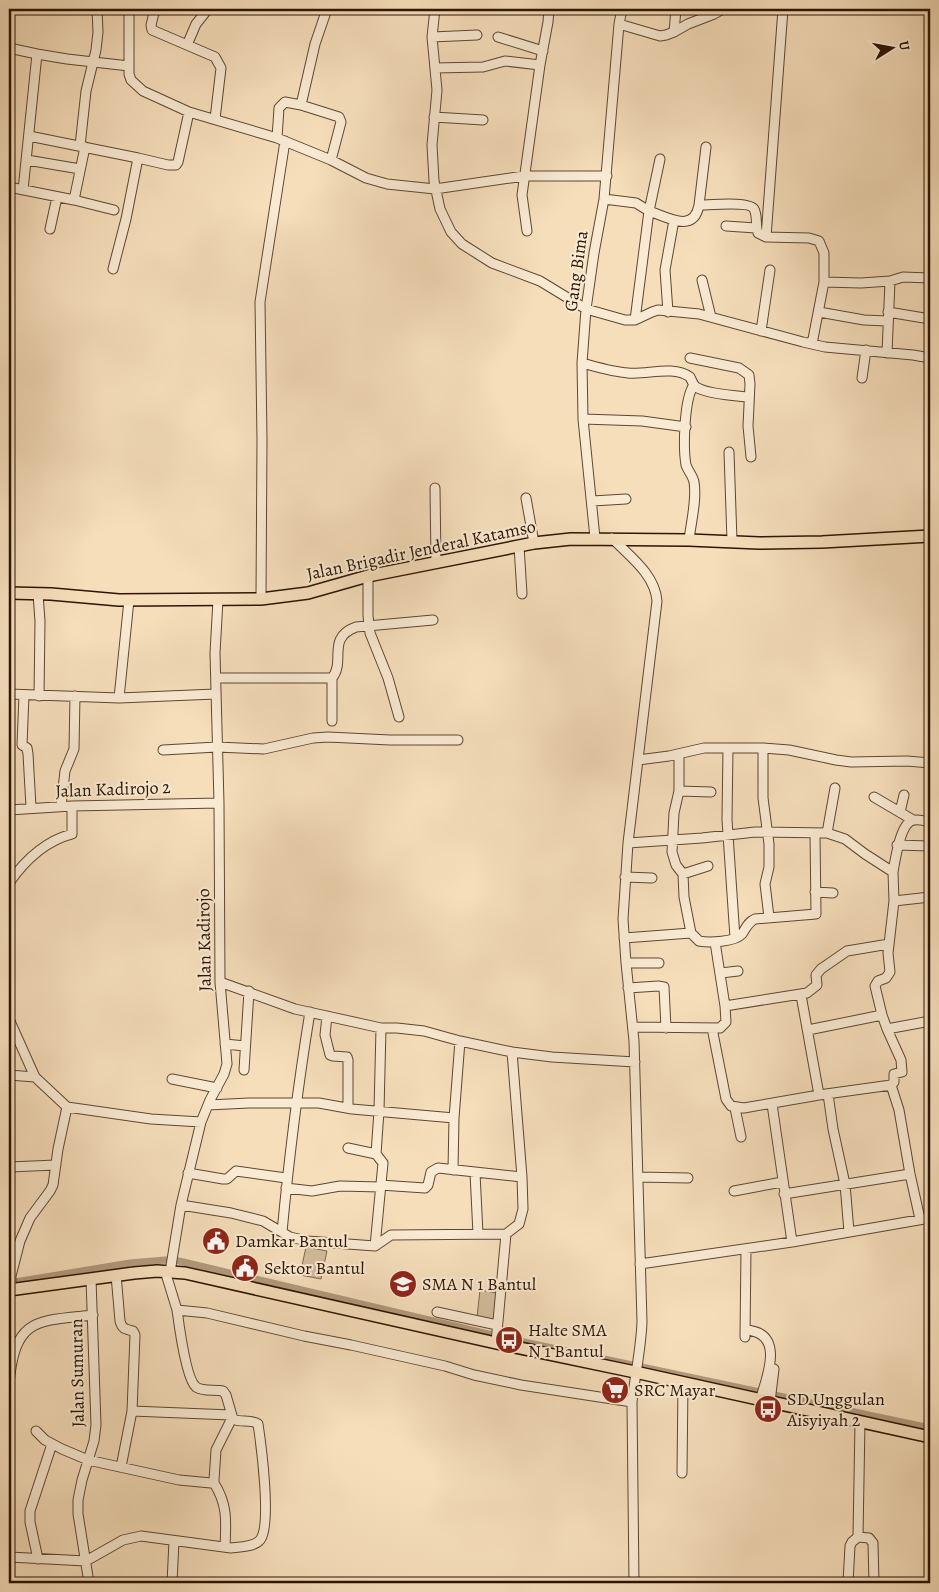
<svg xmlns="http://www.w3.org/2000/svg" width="939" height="1592" viewBox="0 0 939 1592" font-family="Alegreya,serif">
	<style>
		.green { fill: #d3bc9c; stroke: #7f684f }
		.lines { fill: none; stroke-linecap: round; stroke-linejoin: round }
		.canal { stroke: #b19a7c; stroke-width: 7 }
		.minor-casing { stroke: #5e4730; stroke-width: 11 }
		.major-casing { stroke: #2b1502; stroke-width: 14 }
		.minor { stroke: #f9ead3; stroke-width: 9 }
		.major { stroke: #f6debb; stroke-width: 11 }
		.labels { text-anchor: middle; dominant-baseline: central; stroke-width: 4; stroke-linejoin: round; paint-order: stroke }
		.street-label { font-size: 18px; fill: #2b1502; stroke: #f9ead3 }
		.poi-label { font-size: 18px; fill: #2b1502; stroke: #f9ead3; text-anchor: start }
	</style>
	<rect width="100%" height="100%" fill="#f6debb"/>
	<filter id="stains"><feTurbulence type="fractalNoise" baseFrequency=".004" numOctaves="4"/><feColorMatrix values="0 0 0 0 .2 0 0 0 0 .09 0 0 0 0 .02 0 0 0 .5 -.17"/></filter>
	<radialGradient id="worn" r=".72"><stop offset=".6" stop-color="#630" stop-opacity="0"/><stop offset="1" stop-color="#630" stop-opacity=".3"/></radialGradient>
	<!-- green -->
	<path class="green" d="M306 1247 327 1251 321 1279 300 1275Z
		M480 1290 497 1293 494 1320 477 1317Z"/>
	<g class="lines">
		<!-- canal -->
		<path class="canal" d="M9 1283 130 1263 165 1260 179 1261 501 1337 930 1428"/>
		<!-- minor casing -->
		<g class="minor-casing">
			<path id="minor" d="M129 9V74L131 80 143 91 189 112 277 138 331 160 366 178 387 184 435 189 524 176H607
				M155 9 151 25 152 30 187 45
				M208 9 196 24 187 45 215 57 221 68 215 119
				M435 9 432 37 437 90 432 145 434 181 440 209 451 232 462 244 492 263 540 281 586 309 625 320H635L652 312 658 310 699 314 803 342 825 347 913 355 930 358
				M783 9 766 237 809 238 819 241 824 253V282L861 283 890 281 903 277 930 278
				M619 24 660 36 666 35 674 32 676 9
				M674 32 688 24 714 14 723 9
				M432 37 477 35
				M498 37 543 51
				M9 48 37 54
				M435 68 483 67 505 61 540 65
				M301 105 339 117 341 122 331 160
				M434 117 483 120
				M29 136 138 158
				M277 138 279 108 285 102 301 105 315 44 327 9
				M80 146 86 91 96 50 98 32 97 9
				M27 160 80 169
				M9 187 74 200 85 147
				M23 190 37 54 67 59 129 66
				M604 199 636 203 649 211 660 159
				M74 200 114 210
				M699 205C709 205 750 201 754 209 758 216 755 226 758 233L766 237
				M726 226 756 228
				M50 229 57 197
				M527 231 522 195 540 65 548 22 549 9
				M113 269 126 219 138 158 168 165H176L178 162 189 112
				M702 280 711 317
				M668 312 665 270 674 220
				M819 312 864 320 887 321
				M888 312 930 319
				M635 320 649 211C667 217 694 234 699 205L706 147
				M761 331 770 270
				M812 344 824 282
				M887 353 890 281
				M690 358 739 368 749 375 750 384 748 426 751 457
				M582 363C597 367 613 372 628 373 648 375 672 365 690 377 692 381 693 385 696 387 706 394 737 396 748 397
				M862 378 866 350
				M583 419 642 421 686 427
				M729 452 732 541
				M435 488 436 562
				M526 498 534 543
				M592 501 626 499
				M595 538 583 419 582 363 586 309 594 253 604 199 619 24 622 9
				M612 538C629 556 655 574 657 601L628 843 623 919 626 963 634 1041 642 1322C641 1349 635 1375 632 1402L634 1583
				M689 540C691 522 697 500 694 482 693 476 688 471 686 465 683 448 684 398 694 385
				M519 546 522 594
				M368 576V616L370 633 388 678 399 717
				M38 594 40 621 39 696
				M261 599 262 439 260 302 285 141
				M216 678H332C346 661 326 638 356 627L433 620
				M9 694 119 698 129 600
				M24 695 22 745 27 748 28 754 31 807
				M119 698 216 694
				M332 721V678
				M728 748 727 820 735 938
				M763 748V798L769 844V867L765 884 769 917
				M163 750 217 747 264 749 313 738 328 737 390 740H458
				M679 754V791L674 813 672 852 676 865 683 874 684 897 691 933 699 941C709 943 735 942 742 934 746 928 748 922 755 919L816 914 815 833
				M638 760 669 756 704 748H763L789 750 836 760 851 762 907 761 930 763
				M679 791 711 792
				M874 797 913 820
				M61 806 65 771 74 749 75 696
				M9 810 72 806 219 803
				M900 812 904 795
				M827 833 835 788
				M628 843 702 838 755 832 827 833 845 839 865 854 893 872 894 901 888 953 890 972 886 978 878 981 875 986 882 1015
				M897 845 930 846
				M893 872C895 861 900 826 911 821 916 818 925 821 930 822
				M683 874 708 866
				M625 877 652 878
				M9 883C25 860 45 841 72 834V806
				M815 892 833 893
				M894 901 930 897
				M624 938 691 933
				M715 942 725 1006
				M626 963H659
				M721 973 738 971
				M220 982 295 1009 381 1028H397L424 1031 460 1041 512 1052 552 1057 635 1062
				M628 988 658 986 664 987 666 1028
				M801 995 819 1095
				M327 1016 325 1035 330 1055 333 1056 347 1057 348 1060V1108
				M9 1019 35 1077 67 1107
				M633 1027 720 1028 726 1022 725 1006 807 993 817 985 816 975 821 969 847 951 889 944
				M712 1028 726 1099 731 1106 744 1108 819 1095 891 1085
				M808 1030 882 1015 887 1029
				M225 1044 245 1046
				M244 1070 249 991
				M9 1075 35 1077
				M172 1079 217 1088
				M828 1094 833 1129 845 1184 849 1232
				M772 1104 792 1242
				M208 1105 249 1103H319L352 1109 454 1118
				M735 1108 741 1137
				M348 1148 376 1154
				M9 1167 56 1165
				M453 1170 454 1118 460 1041
				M188 1173 223 1179H227L236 1171 286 1178
				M475 1173 478 1234
				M639 1177 688 1178
				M380 1185 425 1188 428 1185 431 1172 438 1168 522 1177
				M286 1188 312 1191 340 1186 380 1187
				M734 1191 782 1182
				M784 1194 910 1174
				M181 1205 231 1213 263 1221 290 1237 307 1241 375 1246 391 1235 506 1234 519 1224 523 1209 522 1177 512 1052
				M920 1219 910 1174 899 1110 891 1085 894 1082V1074L902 1072 901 1060 887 1029 930 1021
				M282 1232C289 1158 298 1085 310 1012
				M375 1246 383 1163 376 1154 379 1111 381 1028
				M640 1264 792 1242 930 1218
				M165 1271 177 1310
				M170 1272 181 1205 201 1122 210 1100 224 1074 227 1064 220 982 219 803 215 653 218 600
				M116 1275 120 1321C122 1329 125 1329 133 1331L135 1335 132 1411 121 1467
				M11 1290V1276L20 1241 30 1218 50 1191 53 1185 58 1149 67 1107 151 1119 201 1122
				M437 1312 497 1325
				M745 1330C785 1332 768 1375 760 1400
				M745 1337 746 1249
				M496 1343 506 1234
				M9 1384C15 1318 35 1321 93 1315
				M770 1402 774 1369
				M132 1411 231 1415
				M36 1431 45 1440 62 1449 88 1460 179 1480 211 1483H214V1480L216 1450 232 1418
				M682 1473 683 1383
				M214 1483C228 1505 226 1522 225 1547
				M858 1537 869 1538 873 1543 874 1583
				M9 1557 86 1561 123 1540 141 1536 231 1548C240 1547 254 1547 260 1540 272 1526 261 1444 258 1424 251 1419 240 1423 233 1419L226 1395 223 1391C215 1389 203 1392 196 1387 186 1379 179 1325 177 1310L207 1313 304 1336 351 1345 445 1366 474 1375 521 1385 632 1402
				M38 1559 30 1522V1511L52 1444
				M89 1583 78 1514V1500L82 1480 94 1441 96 1425 91 1279
				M172 1583 174 1541
				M848 1583 850 1546 852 1542 858 1537 860 1422"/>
		</g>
		<!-- major casing -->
		<g class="major-casing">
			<path id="major" d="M9 593 51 594 119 600 261 599 308 593 368 576 534 543 571 539 689 540 759 543 822 542 930 536
				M9 1290 134 1273 157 1271 185 1273 496 1343 635 1372 930 1437"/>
		</g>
		<!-- minor -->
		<use href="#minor" class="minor"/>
		<!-- major -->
		<use href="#major" class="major"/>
	</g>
	<!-- icons -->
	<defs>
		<g id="civic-disc" transform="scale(1.4375)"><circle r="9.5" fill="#8f2418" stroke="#f9ead3"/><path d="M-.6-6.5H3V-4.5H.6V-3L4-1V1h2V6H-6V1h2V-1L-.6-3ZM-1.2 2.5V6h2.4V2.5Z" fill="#fff"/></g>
		<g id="school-disc" transform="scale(1.4375)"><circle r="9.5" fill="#8f2418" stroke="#f9ead3"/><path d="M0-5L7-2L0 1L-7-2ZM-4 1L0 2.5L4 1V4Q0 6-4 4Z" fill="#fff"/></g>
		<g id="bus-disc" transform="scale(1.4375)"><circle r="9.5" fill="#8f2418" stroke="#f9ead3"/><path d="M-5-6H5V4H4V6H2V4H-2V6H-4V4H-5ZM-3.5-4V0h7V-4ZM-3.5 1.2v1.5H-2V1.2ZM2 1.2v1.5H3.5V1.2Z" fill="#fff"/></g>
		<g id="supermarket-disc" transform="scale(1.4375)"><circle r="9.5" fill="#8f2418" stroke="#f9ead3"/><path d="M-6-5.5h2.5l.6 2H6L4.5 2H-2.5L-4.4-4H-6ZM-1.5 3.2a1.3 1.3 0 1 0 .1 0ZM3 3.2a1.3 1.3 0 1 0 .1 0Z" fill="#fff"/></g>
	</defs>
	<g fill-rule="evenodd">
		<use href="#civic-disc" x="216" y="1241"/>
		<use href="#civic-disc" x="245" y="1268"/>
		<use href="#school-disc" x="403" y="1284"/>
		<use href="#bus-disc" x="509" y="1340"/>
		<use href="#supermarket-disc" x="615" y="1390"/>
		<use href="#bus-disc" x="768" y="1409"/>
	</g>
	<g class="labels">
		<!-- street labels -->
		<g class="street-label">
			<text transform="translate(576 271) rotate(-82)">Gang Bima</text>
			<text transform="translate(421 550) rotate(-12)">Jalan Brigadir Jenderal Katamso</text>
			<text transform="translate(113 789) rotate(-2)">Jalan Kadirojo 2</text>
			<text transform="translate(204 940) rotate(-91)">Jalan Kadirojo</text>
			<text transform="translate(77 1373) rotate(-91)">Jalan Sumuran</text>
		</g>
		<!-- poi labels -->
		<g class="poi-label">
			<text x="235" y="1241">Damkar Bantul</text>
			<text x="264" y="1268">Sektor Bantul</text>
			<text x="422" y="1284">SMA N 1 Bantul</text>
			<text x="528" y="1330">Halte SMA<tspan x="528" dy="21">N 1 Bantul</tspan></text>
			<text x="634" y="1390">SRC Mayar</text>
			<text x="787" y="1399">SD Unggulan<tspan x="787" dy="21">Aisyiyah 2</tspan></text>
		</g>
	</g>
	<!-- margin -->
	<rect width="939" height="1592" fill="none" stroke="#f6debb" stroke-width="30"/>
	<rect x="10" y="10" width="919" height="1572" fill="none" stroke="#2b1502" stroke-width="2.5"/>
	<rect x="15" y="15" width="909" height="1562" fill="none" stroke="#2b1502"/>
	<!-- north arrow -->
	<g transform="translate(892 48) rotate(79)" stroke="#f9ead3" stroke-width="4" paint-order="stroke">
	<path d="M0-4L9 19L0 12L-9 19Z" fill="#2b1502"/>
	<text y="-8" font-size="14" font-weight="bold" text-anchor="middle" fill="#2b1502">U</text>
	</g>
	<rect width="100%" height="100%" filter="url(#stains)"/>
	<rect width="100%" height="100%" fill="url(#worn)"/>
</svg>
